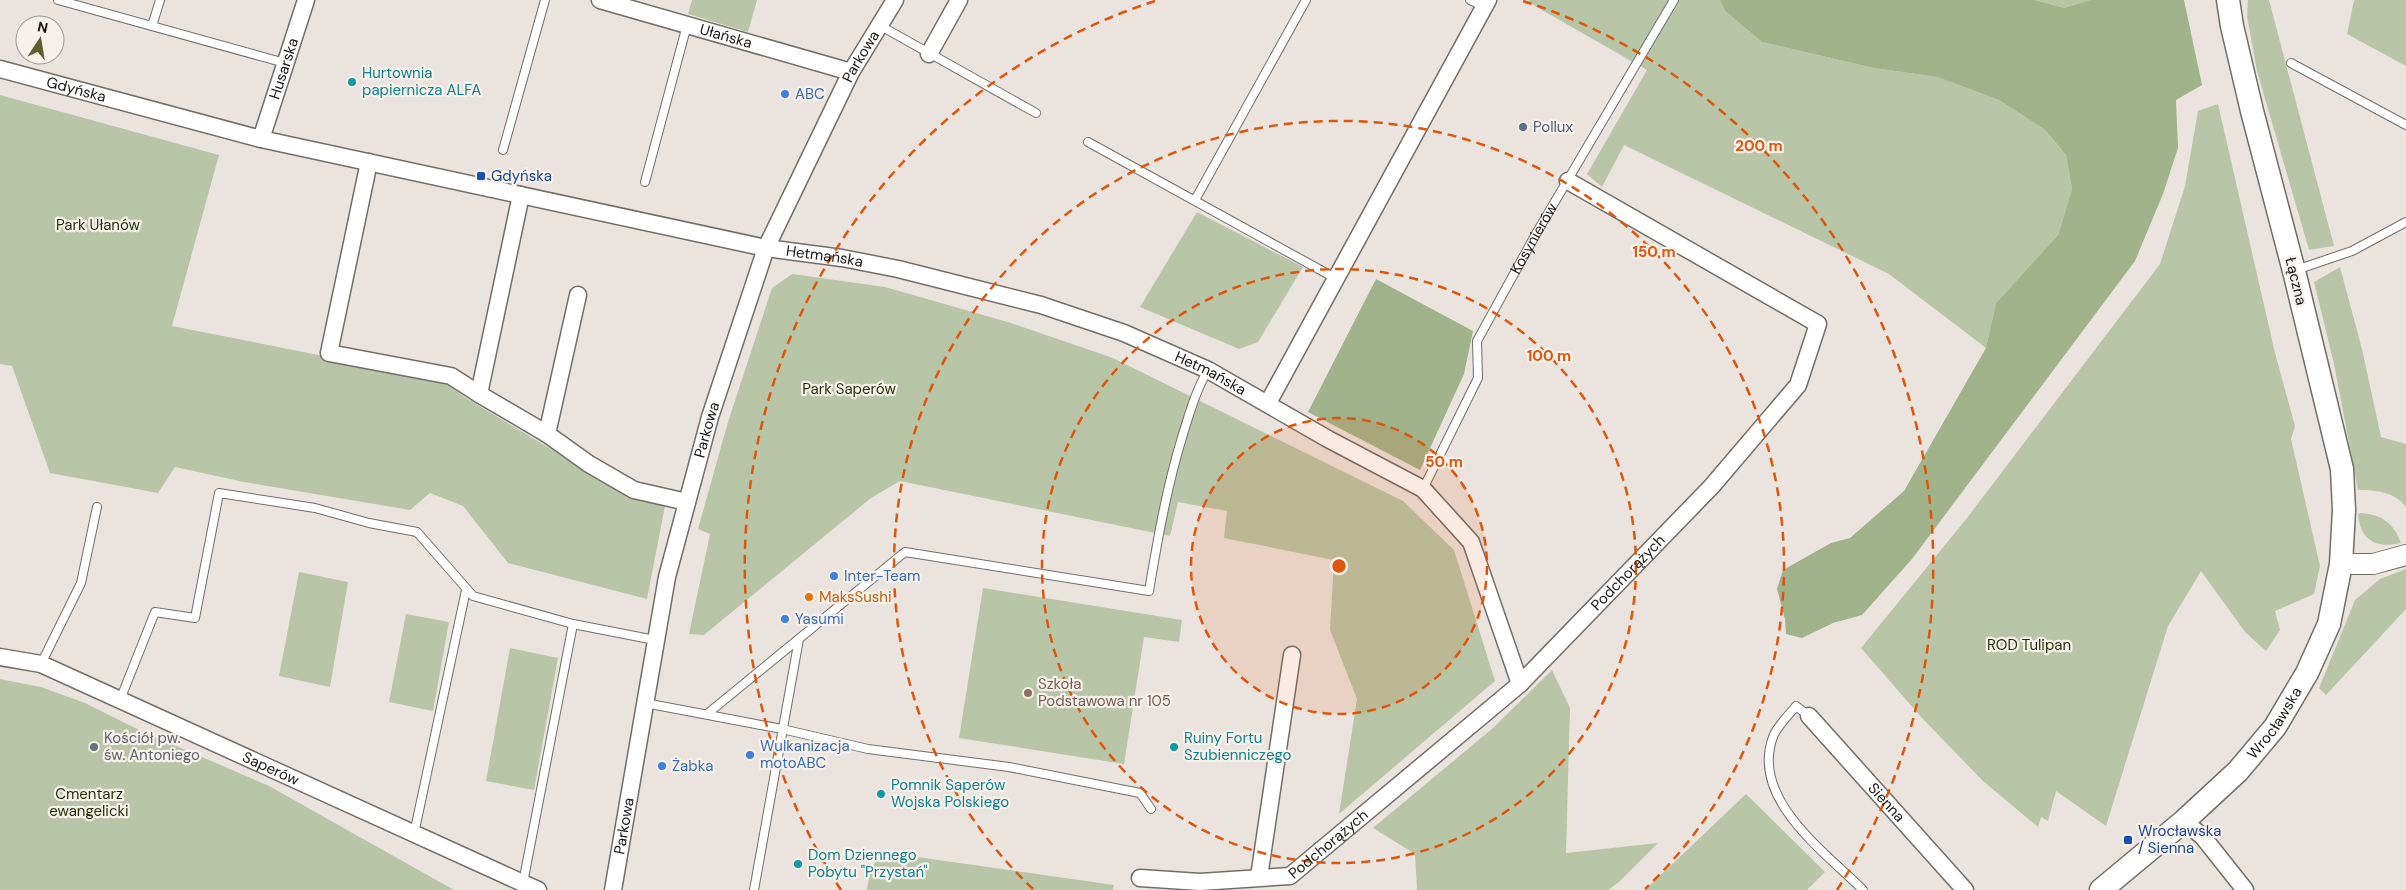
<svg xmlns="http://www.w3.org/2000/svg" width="2406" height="890" viewBox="0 0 2406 890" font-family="'DM Sans',sans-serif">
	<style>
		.green { fill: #b8c6a7 }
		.forest { fill: #a1b38a }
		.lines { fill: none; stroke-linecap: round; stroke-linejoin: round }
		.service-casing { stroke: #736d68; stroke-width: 10 }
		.minor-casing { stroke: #736d68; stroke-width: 19 }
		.tertiary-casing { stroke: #736d68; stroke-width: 22 }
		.secondary-casing { stroke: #736d68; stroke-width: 25 }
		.service { stroke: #fff; stroke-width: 8 }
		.minor { stroke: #fff; stroke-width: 16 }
		.tertiary { stroke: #fff; stroke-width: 20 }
		.secondary { stroke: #fff; stroke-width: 22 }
		.ring { fill: none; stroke: #de560c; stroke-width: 2.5; stroke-dasharray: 9 6 }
		.culture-dot { fill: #0f9aa8; stroke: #f8f1eb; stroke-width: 2 }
		.shop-dot { fill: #3f7fe0; stroke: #f8f1eb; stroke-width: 2 }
		.service-dot { fill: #5c6f8a; stroke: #f8f1eb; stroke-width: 2 }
		.transit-dot { fill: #1a4fb4; stroke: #f8f1eb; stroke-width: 2 }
		.food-dot { fill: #e8710a; stroke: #f8f1eb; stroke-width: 2 }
		.education-dot { fill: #8d6e63; stroke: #f8f1eb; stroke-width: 2 }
		.worship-dot { fill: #6b7280; stroke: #f8f1eb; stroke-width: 2 }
		.labels { text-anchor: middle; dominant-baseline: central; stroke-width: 4.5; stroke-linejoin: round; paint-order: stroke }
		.street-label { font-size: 15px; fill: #181614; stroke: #f8f1eb }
		.culture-label { font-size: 15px; fill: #0d838f; stroke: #f8f1eb; text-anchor: start }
		.shop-label { font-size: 15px; fill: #366cbe; stroke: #f8f1eb; text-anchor: start }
		.service-label { font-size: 15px; fill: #4e5e75; stroke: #f8f1eb; text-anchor: start }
		.transit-label { font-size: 15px; fill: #164399; stroke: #f8f1eb; text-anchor: start }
		.park-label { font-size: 15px; fill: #1f2f01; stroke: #f8f1eb }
		.food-label { font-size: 15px; fill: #c56008; stroke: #f8f1eb; text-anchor: start }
		.education-label { font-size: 15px; fill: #785e54; stroke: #f8f1eb; text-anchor: start }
		.worship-label { font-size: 15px; fill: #5b616d; stroke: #f8f1eb; text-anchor: start }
		.centre { fill: #de560c; stroke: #f8f1eb; stroke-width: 2.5 }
		.ring-label { font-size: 15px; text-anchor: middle; font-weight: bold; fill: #de560c; stroke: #f8f1eb; stroke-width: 4.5; stroke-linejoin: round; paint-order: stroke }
	</style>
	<rect width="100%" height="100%" fill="#ebe4de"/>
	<!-- green -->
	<path class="green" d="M692 0H757L748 32 688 14Z
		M1529 0H1720L1725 11 1762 42 1874 68 1937 77 1999 100 2045 130 2066 155 2072 189 2058 235 1996 303 1986 348 1889 274 1624 145 1602 187 1587 174 1647 70 1528 2Z
		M2035 0H2090L2064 8Z
		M2248 0H2269L2334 246 2309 250 2257 71 2247 16Z
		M2354 0H2406V66L2347 34Z
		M0 95 219 155 172 326 440 379 466 398 634 499 665 506 647 599 508 563 463 506 430 493 410 510 244 482 175 467 158 493 50 473 12 366 0 364Z
		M2218 104 2275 353 2295 426 2291 439 2320 566 2314 594 2275 611 2280 630 2266 651 2245 632 2201 571 2168 626 2106 826 2056 791 2048 821 2041 817 2038 827 1983 781 1922 718 1861 648 1967 518 2160 264 2185 186 2198 111Z
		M1197 212 1303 267 1258 342 1239 349 1140 307Z
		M2340 267 2362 349 2381 437 2406 444V507C2395 492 2376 490 2358 490L2334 364 2314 282Z
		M792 274 885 287 1011 323 1113 358 1403 501 1454 550 1495 681 1339 814 1357 699 1330 630 1334 560 1224 538 1227 511 1178 502 1170 536 900 481 871 498 704 635 689 634 710 534 698 529 728 422 772 288Z
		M2361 513C2382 515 2393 522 2401 543 2376 549 2360 540 2358 514Z
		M2406 569V609L2326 695 2319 688 2355 600 2380 579Z
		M299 572 348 582 330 687 279 676Z
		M983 588 1182 620 1179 642 1144 637 1124 764 959 738Z
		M406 614 449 622 433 711 389 702Z
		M510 648 558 658 534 790 486 781Z
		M1552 670 1570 708 1566 853 1658 843 1619 882 1608 890H1417L1415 854 1373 828 1493 728Z
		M0 679 41 687 85 703 135 728 269 786 454 890H0Z
		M1746 794 1825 872 1807 890H1645Z
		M889 853 1114 885 1113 890H867C870 873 871 859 889 853Z"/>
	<!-- forest -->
	<path class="forest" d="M1720 0H2035L2064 8 2090 0H2184L2202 85 2176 100 2178 148 2163 194 2135 261 1912 559 1862 615 1833 623 1802 638 1786 634 1785 619 1777 589 1783 570 1831 543 1850 538 1904 491 1986 348 1996 303 2058 235 2072 189 2066 155 2045 130 1999 100 1937 77 1874 68 1762 42 1725 11Z
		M1376 279 1473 331 1464 374 1420 470 1308 412Z"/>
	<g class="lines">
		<!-- service casing -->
		<g class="service-casing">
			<g id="service">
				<path d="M58 0 285 63"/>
				<path d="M1470 0 1484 7"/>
				<path d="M879 25 1036 113"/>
				<path d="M152 26 160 0"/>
				<path d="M2291 63 2406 125"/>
				<path d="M1088 142 1335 278"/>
				<path d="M503 150 545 0"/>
				<path d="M645 182 687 25"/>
				<path d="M1195 200 1306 0"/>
				<path d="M2296 270 2352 251 2406 222"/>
				<path id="s1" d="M1423 489 1478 378 1477 341 1537 232 1674 0"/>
				<path d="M41 664 81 583 97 507"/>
				<path d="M120 700 155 612 195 618 219 493 315 508 369 523 417 532 473 596 573 624 655 640"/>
				<path d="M645 703 782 729 868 749 1009 767 1140 793 1151 809"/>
				<path d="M707 714 905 552 1149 591C1158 537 1167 486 1183 434 1190 412 1196 390 1208 370"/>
				<path d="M1809 716 1796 706C1789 715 1777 726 1773 737 1750 799 1825 852 1863 890"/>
				<path d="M414 834 466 590"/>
				<path d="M523 883 573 624"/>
				<path d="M754 890 799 639"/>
			</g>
		</g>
		<!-- minor casing -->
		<g class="minor-casing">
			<g id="minor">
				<path id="s2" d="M600 0 851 72"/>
				<path d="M929 54 959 0"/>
				<path id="s3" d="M0 69 261 139 766 248 842 258 898 269 1041 305 1124 333 1208 370 1328 439 1423 489 1471 542 1520 684"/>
				<path id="s4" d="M261 139 306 0"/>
				<path d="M369 162 329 353 451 376 479 394"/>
				<path d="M521 195 479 394 547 434"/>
				<path d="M578 295 547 434 589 464 634 490 687 502"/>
				<path d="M1268 403 1488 0"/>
				<path id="s5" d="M0 657 41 664 538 890"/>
				<path id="s6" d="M1809 716 1965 890"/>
				<path d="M2184 821 2203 837 2245 890"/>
				<path d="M1259 877 1292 655"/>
				<path id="s7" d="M1140 878 1200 882 1290 876 1520 684 1712 486 1798 385 1818 324 1568 181"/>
				<path id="s8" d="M613 890 667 577 710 417 766 248 851 72 895 0"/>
			</g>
		</g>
		<!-- tertiary casing -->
		<g class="tertiary-casing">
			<path id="tertiary" d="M2341 564H2373L2406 555"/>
		</g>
		<!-- secondary casing -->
		<g class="secondary-casing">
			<g id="secondary">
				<path id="s9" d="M2101 890 2184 821 2238 771 2275 727 2307 673 2329 624 2341 564 2344 510 2342 469 2294 271 2252 111 2232 26 2228 0"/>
			</g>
		</g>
		<!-- service -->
		<use href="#service" class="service"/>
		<!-- minor -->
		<use href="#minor" class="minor"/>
		<!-- tertiary -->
		<use href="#tertiary" class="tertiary"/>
		<!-- secondary -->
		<use href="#secondary" class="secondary"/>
	</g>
	<!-- distance rings -->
	<circle cx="1339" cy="566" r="148" fill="#de560c" fill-opacity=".12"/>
	<g class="ring">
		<circle cx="1339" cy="566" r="148"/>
		<circle cx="1339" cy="566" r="297"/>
		<path d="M1033 889A445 445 0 1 1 1645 889"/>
		<path d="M841 890A594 594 0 0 1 1155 1M1523 1A594 594 0 0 1 1837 890"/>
	</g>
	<!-- markers -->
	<g class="culture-dot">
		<circle cx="352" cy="82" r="5"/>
		<circle cx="1174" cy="747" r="5"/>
		<circle cx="881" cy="794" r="5"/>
		<circle cx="798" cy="864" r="5"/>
	</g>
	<g class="shop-dot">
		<circle cx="785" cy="94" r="5"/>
		<circle cx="834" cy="576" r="5"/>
		<circle cx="785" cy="619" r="5"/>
		<circle cx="750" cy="755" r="5"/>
		<circle cx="662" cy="766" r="5"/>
	</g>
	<circle class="service-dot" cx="1523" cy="127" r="5"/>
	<g class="transit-dot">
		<rect x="476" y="171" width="10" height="10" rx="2.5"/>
		<rect x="2123" y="835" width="10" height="10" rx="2.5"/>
	</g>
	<circle class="food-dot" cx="809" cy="597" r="5"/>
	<circle class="education-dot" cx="1028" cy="693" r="5"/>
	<circle class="worship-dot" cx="94" cy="747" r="5"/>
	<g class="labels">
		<!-- street labels -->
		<g class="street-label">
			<text stroke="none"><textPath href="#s2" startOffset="131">Ułańska</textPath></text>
			<text stroke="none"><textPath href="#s8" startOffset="875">Parkowa</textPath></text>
			<text stroke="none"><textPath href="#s4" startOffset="74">Husarska</textPath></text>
			<text stroke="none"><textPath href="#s3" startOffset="79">Gdyńska</textPath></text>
			<text stroke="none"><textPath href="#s1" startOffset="278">Kosynierów</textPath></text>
			<text stroke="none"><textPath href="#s3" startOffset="846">Hetmańska</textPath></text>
			<text transform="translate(2296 281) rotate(76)">Łączna</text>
			<text stroke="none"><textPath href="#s3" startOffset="1251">Hetmańska</textPath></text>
			<text stroke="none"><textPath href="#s8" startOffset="470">Parkowa</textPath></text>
			<text stroke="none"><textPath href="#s7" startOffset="605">Podchorążych</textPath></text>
			<text stroke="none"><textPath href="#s9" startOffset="242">Wrocławska</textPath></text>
			<text stroke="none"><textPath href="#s5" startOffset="294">Saperów</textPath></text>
			<text stroke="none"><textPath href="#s6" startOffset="116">Sienna</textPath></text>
			<text stroke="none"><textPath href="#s8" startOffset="65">Parkowa</textPath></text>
			<text stroke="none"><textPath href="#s7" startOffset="200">Podchorążych</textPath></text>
		</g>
		<!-- culture labels -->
		<g class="culture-label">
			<text x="362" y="73">Hurtownia<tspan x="362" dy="17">papiernicza ALFA</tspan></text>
			<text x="1184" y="738">Ruiny Fortu<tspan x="1184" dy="17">Szubienniczego</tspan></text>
			<text x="891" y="785">Pomnik Saperów<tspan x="891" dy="17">Wojska Polskiego</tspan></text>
			<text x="808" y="855">Dom Dziennego<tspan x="808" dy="17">Pobytu "Przystań"</tspan></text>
		</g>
		<!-- shop labels -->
		<g class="shop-label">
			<text x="795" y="94">ABC</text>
			<text x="844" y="576">Inter-Team</text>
			<text x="795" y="619">Yasumi</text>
			<text x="760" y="746">Wulkanizacja<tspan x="760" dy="17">motoABC</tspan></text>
			<text x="672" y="766">Żabka</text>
		</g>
		<!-- service labels -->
		<g class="service-label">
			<text x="1533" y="127">Pollux</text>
		</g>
		<!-- transit labels -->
		<g class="transit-label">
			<text x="491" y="176">Gdyńska</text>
			<text x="2138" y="831">Wrocławska<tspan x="2138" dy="17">/ Sienna</tspan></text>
		</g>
		<!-- park labels -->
		<g class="park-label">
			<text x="98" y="225">Park Ułanów</text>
			<text x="849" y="389">Park Saperów</text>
			<text x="2029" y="645">ROD Tulipan</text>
			<text x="89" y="794">Cmentarz<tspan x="89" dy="17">ewangelicki</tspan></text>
		</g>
		<!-- food labels -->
		<g class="food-label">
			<text x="819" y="597">MaksSushi</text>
		</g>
		<!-- education labels -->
		<g class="education-label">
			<text x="1038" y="684">Szkoła<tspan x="1038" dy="17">Podstawowa nr 105</tspan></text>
		</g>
		<!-- worship labels -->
		<g class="worship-label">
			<text x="104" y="738">Kościół pw.<tspan x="104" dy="17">św. Antoniego</tspan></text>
		</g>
	</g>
	<circle cx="1339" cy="566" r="8" class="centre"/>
	<g class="ring-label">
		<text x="1759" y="151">200 m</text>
		<text x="1654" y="257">150 m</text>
		<text x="1549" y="361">100 m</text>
		<text x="1444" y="467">50 m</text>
	</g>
	<!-- north arrow -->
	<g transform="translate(40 40) rotate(12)"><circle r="24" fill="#f8f1eb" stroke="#9e9995"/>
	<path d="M0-4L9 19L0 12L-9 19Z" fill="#5b602e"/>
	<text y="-8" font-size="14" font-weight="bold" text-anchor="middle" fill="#181614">N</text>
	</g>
</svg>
